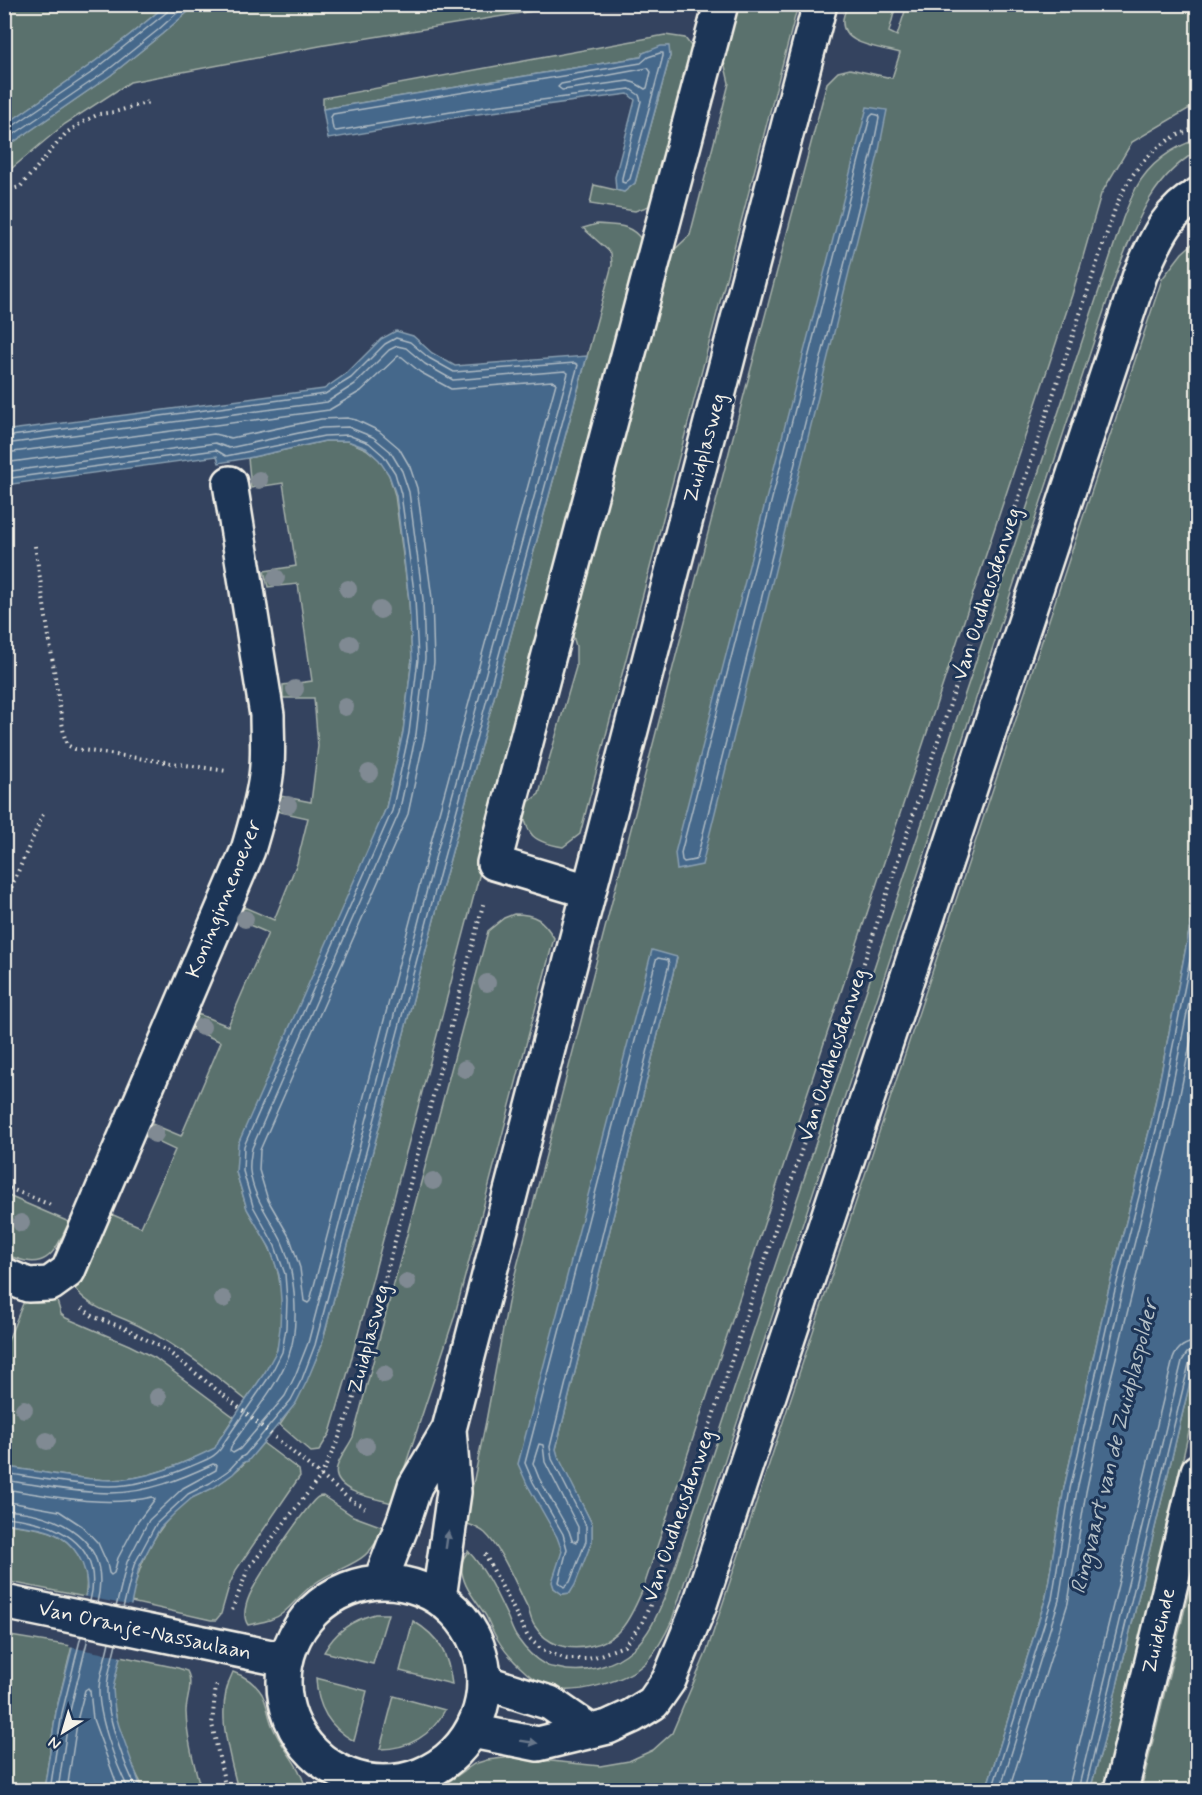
<svg xmlns="http://www.w3.org/2000/svg" width="1202" height="1795" viewBox="0 0 1202 1795" font-family="Mynerve,sans-serif">
	<style>
		.green { fill: #5a716d; stroke: #a7b1aa; stroke-width: 1.5; fill-rule: evenodd }
		.water { fill: #44688b; stroke: #8a9fb0; stroke-width: 1.5 }
		.pier { fill: #34435f }
		.lines { fill: none; stroke-linecap: round; stroke-linejoin: round }
		.shore { stroke: #aebac3; stroke-width: 1.5 }
		.minor-casing { stroke: #f4f1e8; stroke-width: 38 }
		.tertiary-casing { stroke: #f4f1e8; stroke-width: 38 }
		.secondary-casing { stroke: #f4f1e8; stroke-width: 38 }
		.path { stroke: #f4f1e8; stroke-width: 4; stroke-dasharray: 1.5 4.5; stroke-linecap: butt }
		.minor { stroke: #1d3557; stroke-width: 33 }
		.tertiary { stroke: #1d3557; stroke-width: 33 }
		.secondary { stroke: #1d3557; stroke-width: 33 }
		.tree { fill: #808a93 }
		.oneway { fill: #68778a }
		.labels { text-anchor: middle; dominant-baseline: central; stroke-width: 6; stroke-linejoin: round; paint-order: stroke }
		.street-label { font-size: 21px; fill: #f4f1e8; stroke: #1d3557 }
		.water-label { font-size: 22px; font-style: italic; fill: #b6c1c7; stroke: #1d3557 }
	</style>
	<rect width="100%" height="100%" fill="#34435f"/>
	<filter id="ink" filterUnits="userSpaceOnUse"><feTurbulence type="fractalNoise" baseFrequency=".0167" numOctaves="2"/><feDisplacementMap in="SourceGraphic" scale="12" xChannelSelector="R" yChannelSelector="G"/><feConvolveMatrix kernelMatrix="1 2 1 2 8 2 1 2 1" color-interpolation-filters="sRGB"/></filter>
	<g filter="url(#ink)">
		<!-- green -->
		<path class="green" d="M5 5H166C115 49 60 87 5 125Z
			M196 5H570L325 45 130 82 65 124 5 174V148L111 75 162 34Z
			M734 5H798L580 834 563 847C533 842 527 836 522 807L539 794 576 667V646L571 629 671 253 690 235 719 123 729 83 722 53Z
			M847 5H896L889 32 897 36 907 5H1197V108L1188 109 1132 142 1101 194 1072 295 643 1589C631 1616 622 1640 590 1646 569 1651 547 1646 534 1625 531 1620 530 1614 528 1608 517 1587 502 1549 485 1533 479 1528 471 1525 465 1523L486 1421 509 1297 740 410 827 83 838 72 850 69 892 78 900 53C882 47 840 46 843 19 844 14 846 9 847 5ZM677 957 556 1449 557 1456 592 1524V1541L570 1593 562 1594 554 1588C551 1575 561 1565 562 1552 562 1538 535 1498 527 1484Z
			M665 35 685 38 697 54 652 205 635 211 590 204 594 185 624 192 635 183 670 56 668 46 643 53 641 57 323 109V98Z
			M1197 140V151C1149 180 1136 225 1116 274L672 1620C665 1636 658 1649 646 1662 627 1681 573 1697 547 1687 530 1679 507 1656 498 1640 493 1633 490 1624 486 1616 476 1600 459 1583 462 1563 462 1559 466 1555 468 1551 486 1570 497 1595 508 1618 511 1625 513 1633 518 1639 525 1649 533 1658 544 1664 548 1667 552 1667 557 1668 584 1675 612 1667 634 1648 650 1634 658 1613 666 1594L1123 218C1127 208 1131 198 1136 188 1148 165 1173 146 1197 140Z
			M597 224C617 226 629 223 642 240L636 282 348 1372 330 1433 319 1451 311 1452 280 1425C298 1400 309 1376 321 1347L450 859 612 265 611 253 583 228Z
			M1197 240V891L1151 1124 1108 1292 1064 1488 1046 1597 986 1790H437L474 1764 487 1760 512 1757 600 1766 629 1761 653 1750 672 1733 707 1651 1162 279 1182 253Z
			M325 441H348L366 449 380 460 389 475 395 495 409 600 412 659 403 732 386 808 236 1172C240 1184 243 1197 247 1208 253 1222 264 1234 270 1249 283 1277 286 1319 277 1349 272 1368 256 1385 246 1400 214 1374 180 1347 143 1328 118 1314 94 1312 75 1289L84 1278 111 1214 141 1227 175 1150 145 1136 152 1124 181 1136 221 1042 192 1029 198 1014 228 1026 268 933 238 920 244 907 274 920 297 863 308 818 276 811 281 796 311 802 318 746 314 698H283V685L312 681 298 584 268 587 264 571 296 566 283 483 251 488 248 458Z
			M514 914C536 914 543 920 554 938L454 1318 393 1503C377 1499 330 1492 337 1467 340 1457 348 1447 353 1437L488 931 504 918Z
			M4 1194 69 1222C53 1257 45 1272 5 1254Z
			M24 1301 36 1303 57 1301 61 1314 66 1318 129 1345 155 1358 234 1417 219 1440 215 1449C182 1464 147 1480 110 1480 75 1479 39 1471 5 1467V1348Z
			M1197 1353V1395L1154 1588 1105 1790H1090L1102 1748Z
			M263 1443 299 1470 300 1476 236 1570 229 1586 221 1614 216 1620H211L131 1602C139 1561 156 1524 190 1499 198 1494 207 1491 215 1486 234 1475 249 1460 263 1443Z
			M323 1496 353 1516 383 1527C369 1567 343 1563 314 1584 302 1592 294 1604 283 1613 273 1621 260 1622 248 1625 240 1614 249 1595 255 1585 261 1573 310 1501 318 1497 320 1496 321 1496 323 1496Z
			M4 1523C19 1526 37 1527 51 1532 78 1543 91 1570 85 1597L5 1581Z
			M1196 1563H1197V1790H1141Z
			M375 1614H388L373 1664 324 1652C336 1631 352 1620 375 1614Z
			M413 1621C440 1637 448 1654 452 1684L400 1671Z
			M4 1635 72 1646 56 1712 44 1790H5Z
			M120 1656 178 1668 187 1671C194 1684 186 1699 186 1712 187 1739 194 1764 201 1790H145C131 1767 111 1715 113 1688 114 1677 118 1666 120 1656Z
			M233 1672C245 1676 255 1683 262 1694 267 1703 268 1715 272 1725 282 1750 300 1763 306 1790H238C229 1752 214 1709 233 1672Z
			M316 1678 367 1691 354 1741C330 1728 317 1706 316 1678Z
			M394 1696 445 1710C432 1735 409 1749 380 1749Z"/>
		<!-- water -->
		<path class="water" d="M166 5H196L162 34 111 75 5 148V125C60 87 115 49 166 5Z
			M661 46H669L670 56 635 183 624 192 616 190 615 177 635 100 628 94 470 115 328 139 323 109 641 57 643 53Z
			M867 107 887 110 878 155 702 865 677 870 675 853Z
			M396 331 413 336 432 353 455 366 587 356 450 859 321 1347 307 1381 296 1403 248 1461 244 1462 233 1474 213 1488 192 1498 176 1512 160 1528 139 1567 113 1689 115 1712 119 1726 139 1782 145 1790H44L56 1712 87 1589C87 1564 75 1542 51 1532 39 1527 18 1526 5 1523V1467C39 1471 75 1479 110 1480 147 1480 182 1464 215 1448L219 1440 265 1372 277 1350 280 1328 281 1300 279 1275 270 1248 247 1209 236 1172 238 1144 386 808 403 732 412 659 409 600 396 495 389 475 379 460 366 448 348 441H325L248 458 219 463 217 456 5 485V427L10 430 324 389 347 373 381 339Z
			M1197 891V1353L1102 1748 1090 1790H986L1046 1597 1064 1488 1108 1292 1151 1124Z
			M652 950 677 957 556 1449 558 1456 592 1524V1541L575 1585 570 1593 562 1594 554 1588 552 1582 562 1551 557 1537 527 1484 518 1464Z"/>
		<!-- pier -->
		<path class="pier" d="M82 1596 133 1606 122 1657 69 1647Z"/>
		<g class="lines">
			<!-- shore -->
			<path class="shore" d="M660 53H663V56L630 179 625 183 622 182V178L641 101 639 95 630 89 469 109 336 131 333 129 331 117 333 114 641 63 648 57Z
				M648 68 651 72 647 88 645 89 635 83 628 81 562 90 558 87 561 84Z
				M873 114 878 115 879 118 872 153 697 858 695 860 684 862 682 860 681 853 870 117Z
				M4 129 10 128 91 73 167 12 169 4
				M4 141 108 70 158 30 187 4
				M4 434 11 436 325 394 351 378 385 344 396 338 410 342 429 358 454 372 575 363 578 365 444 857 315 1345 302 1379 291 1400 245 1455 240 1458 229 1470 210 1483 188 1494 156 1524 134 1565 123 1608
				M4 442 12 443 327 402 355 384 389 350 397 346 406 348 425 364 453 380 565 371 568 373 436 855 308 1343 295 1376 285 1396 240 1449 233 1453 230 1451 232 1445C249 1419 279 1384 289 1355 300 1325 295 1271 282 1242 271 1219 253 1198 250 1171 249 1163 251 1155 252 1148L399 813 416 734 425 658 423 599 409 492 402 471 390 451 373 437 348 427 322 428 229 448 215 443 4 472
				M4 452H13L329 410 361 391 398 356 402 357 420 372 451 389 552 381 556 383 428 853 310 1301 308 1303 304 1301 300 1268 290 1238 268 1200 259 1170 260 1150 408 814 425 735 434 662 432 598 417 488 410 467 399 448 379 431 356 420 347 418 321 419 231 438 214 434 4 463
				M4 479 216 450 226 456 324 436 348 435 369 443 384 456 395 473 401 494 415 599 418 659 409 733 392 811 244 1146 243 1171 253 1206 275 1246 285 1274 287 1300 286 1328 282 1352 271 1374 225 1441C218 1458 205 1460 189 1467 165 1477 137 1486 109 1486 74 1485 39 1478 4 1473
				M658 958 668 960 669 964 550 1447 552 1459 586 1526V1541L570 1582 564 1587 559 1582 567 1549 563 1534 533 1482 525 1463 656 960Z
				M539 1444 543 1445 545 1462 578 1527V1539L576 1542 572 1540 569 1531 539 1478 533 1463Z
				M4 1480C39 1485 76 1493 111 1493 147 1493 181 1479 213 1464L217 1465 216 1470 183 1488 149 1520 127 1562 116 1607
				M4 1489C53 1496 103 1508 152 1497L155 1499 136 1524 118 1558 114 1573 111 1575 109 1573 107 1563 98 1543 82 1526 59 1511 4 1501
				M4 1510C59 1513 113 1539 97 1603
				M4 1517C54 1521 105 1542 90 1601
				M109 1642C106 1657 100 1673 99 1688 98 1716 116 1765 129 1790
				M116 1643C113 1658 107 1674 107 1689 106 1715 125 1768 138 1790
				M50 1790 62 1713 81 1636
				M58 1790 69 1715 88 1638
				M67 1790 78 1717 85 1690 88 1688 90 1691 93 1719 119 1790
				M992 1790 1052 1599 1070 1489 1114 1294 1157 1126 1198 920
				M1000 1790 1059 1600 1077 1490 1121 1296 1164 1127 1198 958
				M1009 1790 1068 1603 1086 1492 1105 1402 1173 1129 1198 1005
				M1068 1790 1173 1359C1177 1348 1185 1342 1198 1342
				M1078 1790 1182 1361 1187 1353 1198 1351
				M1085 1790 1189 1364 1192 1359 1198 1358"/>
			<!-- minor casing -->
			<g class="minor-casing">
				<path id="minor" d="M588 891 494 863 721 4
					M4 1275 28 1285 50 1284 68 1271 248 850C255 826 263 801 266 776 269 756 267 735 267 715L230 483
					M484 1682 550 1703 589 1730
					M472 1731 538 1744 608 1727 632 1716 653 1703 669 1680 699 1607 1140 275C1155 243 1165 213 1198 195
					M1121 1790 1198 1471"/>
			</g>
			<!-- tertiary casing -->
			<g class="tertiary-casing">
				<path id="tertiary" d="M4 1602 286 1660"/>
			</g>
			<!-- secondary casing -->
			<g class="secondary-casing">
				<path id="secondary" d="M380 1582 404 1520 415 1486 449 1429 820 4
					M284 1682a100 100 0 1 1 200 0a100 100 0 1 1-200 0Z
					M439 1598 454 1492 449 1429"/>
			</g>
			<!-- path -->
			<path class="path" d="M4 191 20 187 66 133 83 122 99 114 115 112 149 102
				M35 546 64 735 67 745 75 749 227 771
				M4 904 44 812
				M4 1186 53 1206
				M82 1308 94 1317 125 1328 166 1350 231 1401 348 1498 365 1508
				M485 1554 528 1637 542 1650 567 1659H589L624 1646 642 1623 650 1605 1114 212C1128 173 1155 139 1198 128
				M232 1610 248 1569 321 1476 338 1440 352 1405 484 901
				M216 1685 212 1724 226 1790"/>
			<!-- minor -->
			<use href="#minor" class="minor"/>
			<!-- tertiary -->
			<use href="#tertiary" class="tertiary"/>
			<!-- secondary -->
			<use href="#secondary" class="secondary"/>
		</g>
		<!-- trees -->
		<g class="tree">
			<circle cx="259" cy="480" r="9"/>
			<circle cx="276" cy="578" r="9"/>
			<circle cx="348" cy="589" r="9"/>
			<circle cx="380" cy="610" r="9"/>
			<circle cx="350" cy="644" r="9"/>
			<circle cx="295" cy="689" r="9"/>
			<circle cx="345" cy="707" r="9"/>
			<circle cx="369" cy="773" r="9"/>
			<circle cx="288" cy="805" r="9"/>
			<circle cx="245" cy="919" r="9"/>
			<circle cx="487" cy="983" r="9"/>
			<circle cx="202" cy="1027" r="9"/>
			<circle cx="465" cy="1069" r="9"/>
			<circle cx="155" cy="1134" r="9"/>
			<circle cx="433" cy="1181" r="9"/>
			<circle cx="21" cy="1223" r="9"/>
			<circle cx="407" cy="1282" r="9"/>
			<circle cx="223" cy="1299" r="9"/>
			<circle cx="384" cy="1374" r="9"/>
			<circle cx="158" cy="1397" r="9"/>
			<circle cx="24" cy="1409" r="9"/>
			<circle cx="47" cy="1441" r="9"/>
			<circle cx="366" cy="1446" r="9"/>
		</g>
		<!-- one-way arrows -->
		<defs><path id="oneway-solid" d="M-6-.8H1V-3.2L6.5 0L1 3.2V.8H-6Z" transform="scale(1.5)"/></defs>
		<g class="oneway">
			<use href="#oneway-solid" transform="translate(447 1540) rotate(-82)"/>
			<use href="#oneway-solid" transform="translate(529 1742) rotate(9)"/>
		</g>
	</g>
	<g class="labels">
		<!-- street labels -->
		<g class="street-label">
			<text transform="translate(705 448) rotate(-75)">Zuidplasweg</text>
			<text transform="translate(987 594) rotate(-72)">Van Oudheusdenweg</text>
			<text transform="translate(224 899) rotate(-68)">Koninginnenoever</text>
			<text transform="translate(833 1055) rotate(-72)">Van Oudheusdenweg</text>
			<text transform="translate(369 1339) rotate(-75)">Zuidplasweg</text>
			<text transform="translate(679 1516) rotate(-71)">Van Oudheusdenweg</text>
			<text transform="translate(145 1631) rotate(12)">Van Oranje-Nassaulaan</text>
			<text transform="translate(1159 1631) rotate(-77)">Zuideinde</text>
		</g>
		<!-- water labels -->
		<g class="water-label">
			<text transform="translate(1115 1447) rotate(-76)">Ringvaart van de Zuidplaspolder</text>
		</g>
	</g>
	<!-- margin -->
	<rect width="1202" height="1795" fill="none" stroke="#1d3557" stroke-width="24"/>
	<rect x="12" y="12" width="1178" height="1771" fill="none" stroke="#f4f1e8" stroke-width="2" filter="url(#ink)"/>
	<!-- north arrow -->
	<g transform="translate(63 1732) rotate(217)" stroke="#1d3557" stroke-width="4.5" paint-order="stroke">
	<path d="M0-4.5L10 22L0 15L-10 22Z" fill="#f4f1e8"/>
	<text y="-9" font-size="16" font-weight="bold" text-anchor="middle" fill="#f4f1e8">N</text>
	</g>
</svg>
